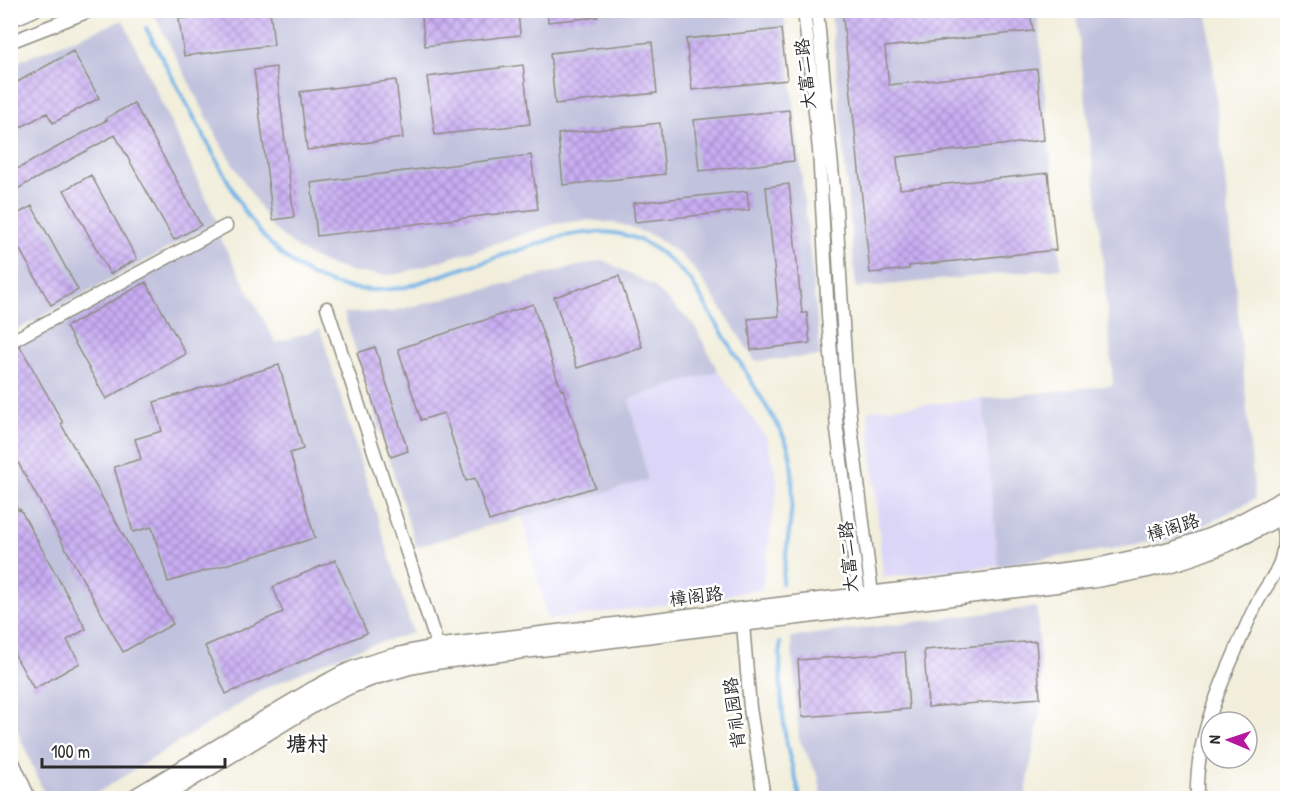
<svg xmlns="http://www.w3.org/2000/svg" width="1298" height="809" viewBox="0 0 1298 809" font-family="'Patrick Hand','LXGW WenKai TC',sans-serif">
	<style>
		.built { fill: #dbd6f7 }
		.industrial { fill: #c1c2dd }
		.lines { fill: none; stroke-linecap: round; stroke-linejoin: round }
		.stream { stroke: #72b2e6; stroke-width: 4 }
		.building { fill: url(#building-cross-hatch) }
		.minor-casing { stroke: #8e8c83; stroke-width: 15 }
		.major-casing { stroke: #8e8c83; stroke-width: 18 }
		.minor { stroke: #fff; stroke-width: 12 }
		.major { stroke: #fff; stroke-width: 15 }
		.labels { text-anchor: middle; dominant-baseline: central; stroke-width: 5; stroke-linejoin: round; paint-order: stroke }
		.street-label { font-size: 18px; fill: #2b2b2b; stroke: #fff }
		.quarter-label { font-size: 21px; font-weight: bold; fill: #2b2b2b; stroke: #fff }
	</style>
	<defs>
		<pattern id="building-cross-hatch" width="8" height="8" patternUnits="userSpaceOnUse" patternTransform="scale(1.5)"><rect width="8" height="8" fill="#c9adf3"/><path d="M0 0l8 8M0 8l8-8" fill="none" stroke="#a38dc5"/></pattern>
	</defs>
	<rect width="100%" height="100%" fill="#fff"/>
	<filter id="ink" filterUnits="userSpaceOnUse"><feTurbulence type="fractalNoise" baseFrequency=".0167" numOctaves="2"/><feDisplacementMap in="SourceGraphic" scale="12" xChannelSelector="R" yChannelSelector="G"/><feConvolveMatrix kernelMatrix="1 2 1 2 8 2 1 2 1" color-interpolation-filters="sRGB"/></filter>
	<filter id="wash" filterUnits="userSpaceOnUse"><feTurbulence type="fractalNoise" baseFrequency=".008" numOctaves="4" result="noise"/><feDisplacementMap in="SourceGraphic" scale="24" xChannelSelector="R" yChannelSelector="G"/><feGaussianBlur stdDeviation="1.35" result="paint"/><feColorMatrix in="noise" values="0 0 0 0 0 0 0 0 0 0 0 0 0 0 0 0 0 1.4 0 .05"/><feComposite in="paint" operator="in"/></filter>
	<g filter="url(#wash)">
		<rect width="100%" height="100%" fill="#f2eedb"/>
		<!-- built -->
		<path class="built" d="M718 371 766 437 778 482 762 589 676 603 548 620 522 516 648 480 629 399Z
			M983 399 998 566 883 577 868 410Z"/>
		<!-- industrial -->
		<path class="industrial" d="M152 11H784L821 356 755 361 710 291 690 264 678 253 651 235 620 224 588 220 555 224 399 274 384 275 353 272 324 263 310 256 297 248 273 228 223 148Z
			M831 11H1037L1061 268 856 288Z
			M1076 11H1207L1231 235 1255 499 1177 539 998 566 983 399 1113 385 1102 249Z
			M123 20 217 222 11 333V64Z
			M219 236 276 343 320 329 413 633 364 647 330 660 262 690 89 798H46L11 716 10 348Z
			M603 260 652 285 694 325 718 371 629 399 648 480 416 547 344 313 390 312Z
			M1037 607 1042 700 1025 798H821L819 778 799 739 791 637Z"/>
		<g class="lines">
			<!-- stream -->
			<path class="stream" d="M146 28 243 209C283 269 332 300 406 287L559 237C621 225 648 235 691 281L780 429C783 436 787 443 789 450 798 490 787 543 782 583
				M780 643C780 675 781 708 786 740 789 760 797 778 800 798"/>
		</g>
		<g id="blocks">
			<!-- building -->
			<path class="building" d="M246 10H270L274 45 184 56 179 19Z
				M421 10H518L520 35 425 46Z
				M547 10H597L598 17 548 22Z
				M842 10H1030L1033 31 885 47 886 58 889 85 1037 69 1044 140 897 157V159L900 189 1048 173 1056 250 909 266V269L870 273Z
				M781 29 787 80 692 90 686 39Z
				M652 42 657 93 555 104 550 53Z
				M73 51 99 98 53 123 47 113 10 133V86Z
				M523 65 530 124 435 135 427 77Z
				M276 67 294 217 273 220 254 70Z
				M396 80 403 138 307 150 300 92Z
				M134 103 201 225 174 240 115 135 10 193V173L107 120 106 118Z
				M789 110 794 161 699 171 694 120Z
				M660 123 665 174 563 185 558 134Z
				M531 155 538 209 317 236 311 183Z
				M91 175 137 259 110 274 64 190Z
				M789 184 802 313H807L810 343 751 350 748 319 779 316 766 187Z
				M747 191 749 210 635 222 633 203Z
				M32 206 78 290 51 305 10 232V218Z
				M619 276 642 347 577 368 554 297Z
				M146 282 186 354 106 399 66 327Z
				M533 304 561 390 563 389 595 487 489 521 475 478 466 481 444 413 421 420 398 349Z
				M20 346 63 423 61 424 173 624 123 652 15 457H16L10 447V350Z
				M375 347 408 451 391 457 357 353Z
				M279 365 303 449 290 453 315 538 168 582 152 527 133 532 114 467 141 459 135 439 162 431 154 402Z
				M10 495 18 510 20 509 86 629 67 640 80 663 34 689 10 646Z
				M335 560 367 633 226 694 205 646 283 612 273 587Z
				M1036 641 1040 698 928 707 924 650Z
				M905 652 909 709 802 717 798 660Z"/>
		</g>
	</g>
	<g filter="url(#ink)">
		<use href="#blocks" fill-opacity="0" stroke="#8e8c83" stroke-width="1.5"/>
		<g class="lines">
			<!-- minor casing -->
			<g class="minor-casing">
				<path id="minor" d="M804 10 819 150 828 316 837 430 859 596 863 602
					M817 10 836 209 846 373 851 427 872 594 869 601
					M10 21 35 10
					M10 42 92 10
					M327 308 438 647
					M10 342 226 226
					M743 624 750 708 764 798
					M10 755 29 798
					M1197 798C1195 749 1213 702 1233 657 1240 640 1247 623 1255 607 1262 590 1276 577 1281 559 1286 542 1285 526 1276 511"/>
			</g>
			<!-- major casing -->
			<g class="major-casing">
				<path id="major" d="M133 798 314 689C324 684 334 678 344 673 373 660 406 653 438 647L1093 567C1130 559 1169 552 1205 538 1234 527 1261 511 1288 496
					M160 798 321 700 350 686 377 676 408 667 439 661 1093 580C1133 573 1172 566 1209 551 1237 541 1262 527 1288 512"/>
			</g>
			<!-- minor -->
			<use href="#minor" class="minor"/>
			<!-- major -->
			<use href="#major" class="major"/>
		</g>
	</g>
	<g class="labels">
		<!-- street labels -->
		<g class="street-label">
			<text transform="translate(805 74) rotate(-96)">大富二路</text>
			<text transform="translate(1173 527) rotate(-17)">樟阁路</text>
			<text transform="translate(848 557) rotate(-95)">大富二路</text>
			<text transform="translate(696 596) rotate(-7)">樟阁路</text>
			<text transform="translate(734 713) rotate(-97)">背礼园路</text>
		</g>
		<!-- quarter labels -->
		<g class="quarter-label">
			<text x="307" y="743">塘村</text>
		</g>
	</g>
	<!-- margin -->
	<rect width="1298" height="809" fill="none" stroke="#fff" stroke-width="36"/>
	<!-- north arrow -->
	<g transform="translate(1229 740) rotate(272)"><circle r="28" fill="#ffffff" stroke="#aaaaaa" stroke-width="1.5"/>
	<path d="M0-4.5L10 22L0 15L-10 22Z" fill="#b5179e"/>
	<text y="-9" font-size="16" font-weight="bold" text-anchor="middle" fill="#2b2b2b">N</text>
	</g>
	<!-- scale -->
	<path d="M42 758v9h183v-9" fill="none" stroke="#2b2b2b" stroke-width="3"/>
	<text x="51" y="758" font-size="18" fill="#2b2b2b" stroke="#ffffff" stroke-width="4.5" paint-order="stroke">100 m</text>
</svg>
